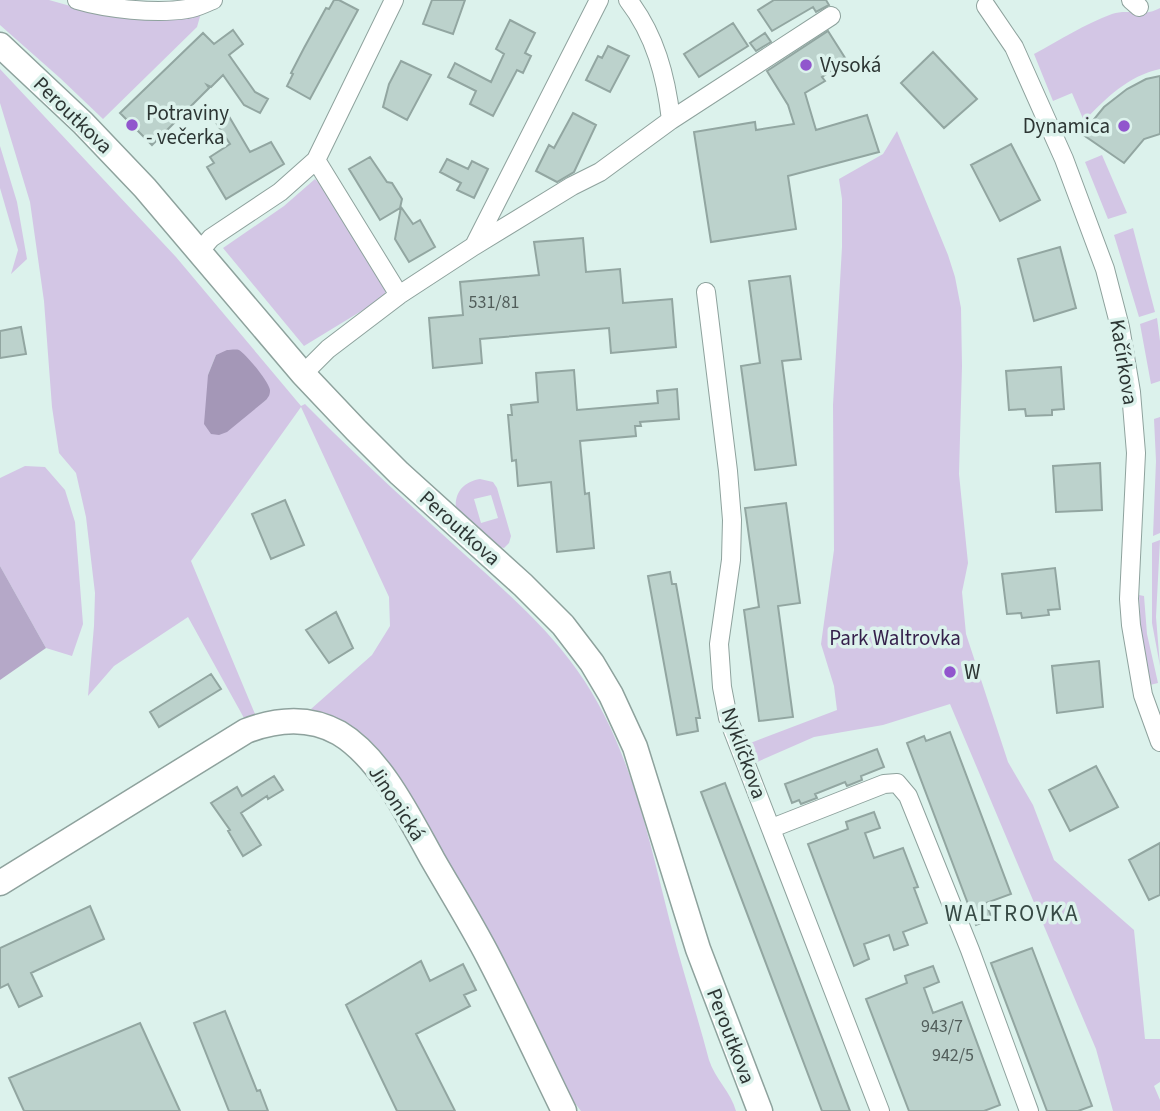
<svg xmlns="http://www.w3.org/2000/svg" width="1160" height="1111" viewBox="0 0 1160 1111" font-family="'Source Sans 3',sans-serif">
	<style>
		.green { fill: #d3c6e5; fill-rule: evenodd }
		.forest { fill: #b5a8c8 }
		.water { fill: #a497b7 }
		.building { fill: #bcd2cc; stroke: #92a6a1; stroke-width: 2 }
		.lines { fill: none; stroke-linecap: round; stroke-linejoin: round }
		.street-casing { stroke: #8ea29d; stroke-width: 20 }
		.secondary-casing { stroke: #8ea29d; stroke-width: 27 }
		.street { stroke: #fff; stroke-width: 18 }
		.secondary { stroke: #fff; stroke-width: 24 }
		.poi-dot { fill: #9156cd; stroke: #dcf2ec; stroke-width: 2.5 }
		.labels { text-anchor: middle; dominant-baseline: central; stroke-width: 7; stroke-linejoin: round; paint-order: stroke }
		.number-label { font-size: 18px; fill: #515d5a }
		.poi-label { font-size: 21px; fill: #2d3634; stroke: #dcf2ec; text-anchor: start }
		.street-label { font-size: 21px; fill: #2d3634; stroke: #dcf2ec }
		.park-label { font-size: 21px; fill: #341f4a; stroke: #dcf2ec }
		.neighbourhood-label { font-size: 23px; letter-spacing: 2px; fill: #374a45; stroke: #dcf2ec }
	</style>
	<rect width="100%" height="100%" fill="#dcf2ec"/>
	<!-- green -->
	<path class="green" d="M0 0H49L88 11 201 13 197 27 103 119 60 78 0 25Z
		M1160 8V69C1128 76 1106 98 1084 121L1072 93 1053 101 1034 54C1060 40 1085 24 1112 14 1130 8 1142 18 1160 8Z
		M0 69 176 257 301 406 305 404C356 456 409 504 463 553 503 589 546 626 577 670 630 744 648 836 670 922 682 969 697 1014 709 1060 715 1079 731 1092 736 1111H581L571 1098 430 831 372 743 345 722 311 709 372 655 390 626 389 597 301 407 191 561 255 714 244 718 188 617 114 666 88 696 94 626 95 593 86 517 76 473 59 453 52 407 44 301 30 202 0 103ZM216 355 266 400 260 404 208 375Z
		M897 131 948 255 955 277 961 308 962 366 959 474 968 563 962 592 966 634 1008 762 1033 805 1054 860 1134 930 1145 1039H1160V1082L1154 1086 1160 1100V1111H1113L1096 1049 950 704 883 725 814 737 748 766 740 747 837 710 834 686 821 644 834 550 833 405 842 247V199L839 179 883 154Z
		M0 146 17 202 27 259 11 274 18 250 0 188Z
		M1102 155 1127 213 1108 219 1085 162Z
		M315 179 327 191 384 284 386 296 304 346 223 248 284 206Z
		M1133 228 1155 312 1139 317 1114 235Z
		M1157 318 1160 341V381L1151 384 1140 324Z
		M1160 417V533L1153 536 1156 461 1154 419Z
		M25 466 45 467 65 490 75 522 83 624 72 656 46 648 0 566V478Z
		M480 479 493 482 497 488 511 536 509 543 504 548 499 547 456 510C454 493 463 482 480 479ZM491 495 498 518 481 523 474 499Z
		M1160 540 1156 617 1160 666 1152 623V543Z
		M1139 595 1144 596 1147 634 1158 683 1150 685 1141 635Z"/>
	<!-- forest -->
	<path class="forest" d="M0 566 46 648 0 680Z"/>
	<!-- water -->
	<path class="water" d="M227 350C230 350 236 349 239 350 246 354 269 382 270 390 270 395 269 396 266 400L227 432 219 435 211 434 204 424 208 375 216 355Z"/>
	<!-- building -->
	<path class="building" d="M334 0H339L358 10 310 99 287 86 293 74 291 73 304 48 326 8 329 9Z
		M432 0H465L453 34 423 24Z
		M774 0H826L829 5 816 12 813 7 772 31 758 10Z
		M510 20 535 33 525 53 531 56 523 73 517 70 493 116 470 104 476 91 448 77 455 63 491 82 504 54 496 49Z
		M733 23 748 46 699 77 684 54Z
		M233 30 243 44 229 55 255 92 268 99 260 113 244 105 223 75 211 87 207 85 209 88 152 145 120 113 203 33 214 44Z
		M828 31 847 61 822 77 825 81 805 93 816 130 867 115 879 152 788 176 796 229 711 242 694 132 755 122 756 130 794 124 788 105 767 71Z
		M765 33 771 42 756 51 750 43Z
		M608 46 629 56 610 92 586 80 598 56 602 58Z
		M933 52 977 99 944 128 901 83Z
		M401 61 431 75 407 120 383 107 389 84Z
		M1160 76V134L1144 139 1124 163 1082 134 1104 107 1127 89 1146 79Z
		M227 113 250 152 271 142 284 164 226 199 207 167 214 163 210 157 230 144 215 121Z
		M573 113 596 125 574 172 557 182 536 171 549 145 554 148Z
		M1011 144 1040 200 1000 221 971 165Z
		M370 157 387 182 392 183 402 199 400 208 380 220 349 169Z
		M447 159 468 169 472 161 488 169 474 198 457 190 461 183 440 172Z
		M401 207 413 224 420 220 435 247 409 262 395 239Z
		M583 238 586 272 620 269 623 303 672 299 676 347 611 353 609 328 480 339 482 363 433 368 429 318 463 315 460 282 539 275 534 242Z
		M1060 247 1076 308 1034 321 1018 259Z
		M790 276 801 359 782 361 796 465 755 470 741 366 760 363 749 281Z
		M21 327 26 354 0 358V331Z
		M1061 367 1064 409 1052 410V415L1026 416 1025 409 1009 410 1006 371Z
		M574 370 577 410 658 403 657 391 677 389 679 419 640 422 641 426H635L636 436 580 441 585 494 589 493 594 548 557 552 551 482 518 486 516 460 512 461 508 415H512L511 405 538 402 536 373Z
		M1100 463 1102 510 1056 512 1053 466Z
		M285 500 304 545 271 559 252 514Z
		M786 503 800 603 778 606 793 717 759 721 744 610 759 607 745 508Z
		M1055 568 1060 609 1048 610 1049 615 1022 618 1021 613 1007 614 1002 574Z
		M670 572 672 584H676L700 718H696L698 731 677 735 648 576Z
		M336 612 353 648 329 663 306 630Z
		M1099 661 1103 707 1057 713 1052 666Z
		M211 674 221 689 159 727 150 712Z
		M950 732 1011 894 986 903 992 919 976 925 907 743 924 736 926 741Z
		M877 749 884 767 861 776 862 780 847 786 845 782 815 794 817 798 801 804 799 800 792 803 785 784Z
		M1096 766 1118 807 1070 831 1049 790Z
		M274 776 283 790 268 799 267 796 241 813 261 845 243 856 228 831 230 830 211 803 237 787 242 796Z
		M725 783 773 908 850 1111H822L701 792Z
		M874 812 880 828 865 833 874 858 903 848 918 887 914 888 927 923 903 932 908 945 894 950 889 935 864 944 869 959 854 966 808 844 848 829 846 822Z
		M1160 843V895L1149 900 1129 860Z
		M90 906 104 939 31 973 42 996 19 1007 8 984 0 988V948Z
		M1032 948 1092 1106 1078 1111H1047L991 963Z
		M421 961 430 981 463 964 476 990 464 995 470 1006 416 1034 455 1111H397L346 1005Z
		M933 966 939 982 924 988 933 1013 962 1002 1000 1105 984 1111H909L866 999 907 983 905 976Z
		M225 1011 257 1091 260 1090 268 1111H229L194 1023Z
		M140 1023 180 1111H24L9 1078Z"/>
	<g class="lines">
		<!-- street casing -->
		<g class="street-casing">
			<path id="street" d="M77 0C107 9 156 14 187 9 196 8 205 3 213 0
				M628 0C655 35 666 76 671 120
				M1131 0 1139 7
				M986 6 1014 47 1064 159 1105 269 1120 327 1131 392 1136 453 1129 599 1131 625 1143 695 1160 742
				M316 160 399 295
				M474 246 599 0
				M199 252 211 238 280 192 316 160 394 0
				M706 292 728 471 732 520 731 560 719 644 722 687 728 718 880 1111
				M303 374 328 349 399 295 474 246 572 186 600 172 671 120 831 16
				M772 828 884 784 897 783 908 796 970 950 1029 1111"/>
		</g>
		<!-- secondary casing -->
		<g class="secondary-casing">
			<path id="secondary" d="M0 45 83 123 145 188 303 374 356 430 399 473 523 585 563 625 592 663 611 695 635 747 698 949 760 1111
				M0 883 246 731C277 719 309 716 339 733 381 758 410 819 433 860 452 893 472 925 489 958 515 1008 539 1060 564 1111"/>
		</g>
		<!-- street -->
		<use href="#street" class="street"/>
		<!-- secondary -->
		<use href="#secondary" class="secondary"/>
	</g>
	<!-- markers -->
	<g class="poi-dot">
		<circle cx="806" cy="65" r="7"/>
		<circle cx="132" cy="125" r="7"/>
		<circle cx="1124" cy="126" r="7"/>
		<circle cx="950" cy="672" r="7"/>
	</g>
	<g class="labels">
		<!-- number labels -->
		<g class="number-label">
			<text x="494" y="302">531/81</text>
			<text x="942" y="1026">943/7</text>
			<text x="953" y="1055">942/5</text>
		</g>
		<!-- poi labels -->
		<g class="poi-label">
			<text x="820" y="65">Vysoká</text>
			<text x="146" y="113">Potraviny<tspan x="146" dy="24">- večerka</tspan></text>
			<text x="1110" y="126" text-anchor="end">Dynamica</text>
			<text x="964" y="672">W</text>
		</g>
		<!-- street labels -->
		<g class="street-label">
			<text transform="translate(73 115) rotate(44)">Peroutkova</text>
			<text transform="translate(1124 362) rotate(81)">Kačírkova</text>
			<text transform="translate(460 528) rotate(42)">Peroutkova</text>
			<text transform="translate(744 753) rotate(70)">Nyklíčkova</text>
			<text transform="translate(397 803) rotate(57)">Jinonická</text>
			<text transform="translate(731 1036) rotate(69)">Peroutkova</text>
		</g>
		<!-- park labels -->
		<g class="park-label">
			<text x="895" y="638">Park Waltrovka</text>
		</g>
		<!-- neighbourhood labels -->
		<g class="neighbourhood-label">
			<text x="1012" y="913">WALTROVKA</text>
		</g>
	</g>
</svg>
